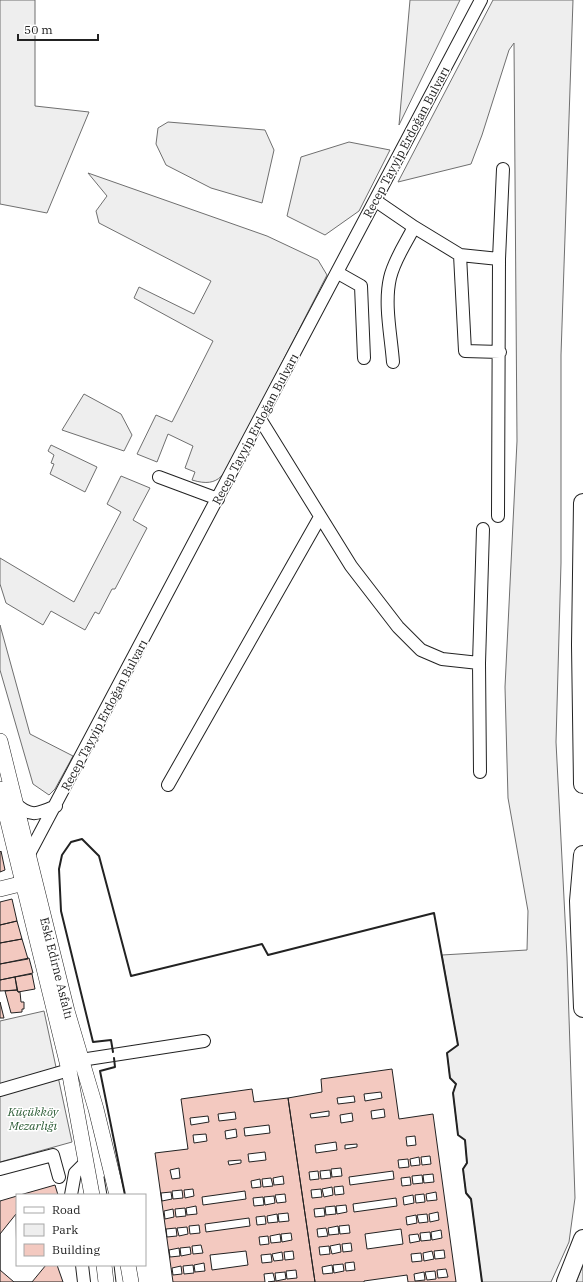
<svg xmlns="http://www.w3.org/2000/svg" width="583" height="1282" viewBox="0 0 583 1282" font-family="'IBM Plex Serif',serif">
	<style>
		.green { fill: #eee; stroke: #6f6f6f }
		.building { fill: #f3c9c0; stroke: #222; fill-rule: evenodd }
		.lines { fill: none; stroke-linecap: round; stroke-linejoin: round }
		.minor-casing { stroke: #222; stroke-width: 14 }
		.major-casing { stroke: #222; stroke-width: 16 }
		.highway-casing { stroke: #222; stroke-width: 20 }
		.minor { stroke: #fff; stroke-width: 12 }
		.major { stroke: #fff; stroke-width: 15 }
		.highway { stroke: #fff; stroke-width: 18 }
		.tram { stroke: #222; stroke-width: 1 }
		.wall { stroke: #222; stroke-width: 2 }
		.labels { text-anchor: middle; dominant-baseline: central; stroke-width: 3; stroke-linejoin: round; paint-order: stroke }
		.street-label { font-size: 12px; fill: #222; stroke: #fff }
		.park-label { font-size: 12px; font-style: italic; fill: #2f5e38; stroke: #fff }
	</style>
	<rect width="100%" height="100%" fill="#fff"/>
	<!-- green -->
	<path class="green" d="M0 0H35V106L89 112 47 213 0 204Z
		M410 0H460L399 125Z
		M493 0H573L561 355V563L556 742 567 957 575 1198 569 1242 551 1282H482L471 1199 466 1193 463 1169 467 1162 465 1140 458 1135 453 1093 456 1084 450 1078 447 1053 458 1045 442 955 527 950 528 911 508 798 505 687 517 441 514 43 509 50 482 135 471 164 398 182Z
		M168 122 265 130 274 150 262 203 211 188 166 165 156 144 158 128Z
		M349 142 390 150 359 211 325 235 287 216 301 157Z
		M88 173 267 236 318 260 327 275 237 450C225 472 221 489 192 480L195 472 185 468 193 446 168 434 157 462 137 454 156 415 172 422 213 341 134 298 139 287 194 314 211 281 99 223 96 211 107 196Z
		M84 394 121 414 132 435 124 451 62 430Z
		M51 445 97 467 85 492 50 474 54 464 51 463 54 455 48 451Z
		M121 476 150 488 133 520 147 528 115 589H112L99 614 95 612 85 630 51 611 43 625 6 603 0 584V558L74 602 121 512 107 504Z
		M0 625 30 734 73 756 55 789 49 795 33 784 0 670Z
		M44 1011 72 1142 0 1162V1021Z
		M583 1265V1282H576L577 1280Z"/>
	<!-- building -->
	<path class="building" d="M1 851 5 870 0 872V852Z
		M12 899 17 921 0 925V902Z
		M17 921 22 939 0 943V925Z
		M22 939 28 959 0 964V943Z
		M29 958 33 973 0 980V964Z
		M32 974 35 989 18 992 15 977Z
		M15 977 17 990 0 991V980Z
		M17 990 18 992H20L21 1002H24V1009H22V1012L11 1013 5 991Z
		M0 1002 4 1018H0Z
		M392 1069 399 1119 433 1114 456 1282H408L407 1275 364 1281V1282H315L288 1098 322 1092 321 1079ZM381 1092 382 1098 365 1101 364 1094ZM354 1096 355 1102 338 1104 337 1098ZM384 1109 385 1117 372 1119 371 1111ZM329 1111V1116L311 1118 310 1114ZM352 1113 353 1121 341 1123 340 1115ZM415 1136 416 1145 407 1146 406 1137ZM336 1142 337 1150 316 1153 315 1145ZM357 1144V1147L345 1149V1145ZM430 1156 431 1164 422 1165 421 1157ZM419 1157 420 1165 411 1166 410 1159ZM408 1159 409 1167 399 1168 398 1160ZM341 1168 342 1176 332 1177 331 1169ZM330 1170 331 1178 321 1179 320 1171ZM318 1171 319 1179 310 1180 309 1172ZM393 1171 394 1179 350 1185 349 1177ZM433 1174 434 1182 424 1183 423 1175ZM422 1175 423 1183 413 1184 412 1176ZM410 1177 411 1185 402 1186 401 1178ZM343 1186 344 1194 335 1195 334 1187ZM332 1187 333 1195 324 1197 322 1189ZM321 1189 322 1197 312 1198 311 1190ZM436 1192 437 1200 427 1201 426 1194ZM424 1194 425 1202 416 1203 415 1195ZM413 1195 414 1203 404 1205 403 1197ZM396 1198 397 1206 354 1212 353 1204ZM346 1205 347 1212 337 1214 336 1206ZM335 1206 336 1214 326 1215 325 1207ZM324 1208 325 1216 315 1217 314 1209ZM438 1212 439 1220 430 1222 429 1214ZM427 1214 428 1222 419 1223 417 1215ZM416 1215 417 1223 407 1225 406 1217ZM349 1225 350 1233 340 1234 339 1226ZM338 1226 339 1234 329 1235 328 1228ZM326 1228 328 1236 318 1237 317 1229ZM401 1229 403 1244 367 1249 365 1234ZM441 1230 442 1238 432 1240 431 1232ZM430 1232 431 1240 421 1241 420 1233ZM418 1234 420 1241 410 1243 409 1235ZM351 1243 352 1251 343 1252 342 1244ZM340 1244 341 1252 332 1254 330 1246ZM329 1246 330 1254 320 1255 319 1247ZM444 1250 445 1258 435 1259 434 1251ZM432 1251 434 1259 424 1261 423 1253ZM421 1253 422 1261 412 1262 411 1254ZM354 1262 355 1270 346 1271 345 1263ZM343 1264 344 1271 334 1273 333 1265ZM332 1265 333 1273 323 1274 322 1267ZM446 1269 448 1277 438 1278 437 1270ZM435 1271 436 1279 427 1280 425 1272ZM424 1272 425 1280 415 1281 414 1274Z
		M252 1089 254 1102 288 1098 315 1282H268L275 1281 273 1273 264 1274 265 1282H173L155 1153 188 1149 181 1099ZM235 1112 236 1119 219 1121 218 1114ZM208 1116 209 1122 191 1125 190 1118ZM269 1125 270 1133 245 1136 244 1128ZM236 1129 237 1137 226 1139 225 1131ZM206 1134 207 1141 194 1143 193 1135ZM265 1152 266 1160 249 1162 248 1154ZM241 1160V1163L229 1165 228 1161ZM179 1168 180 1178 172 1179 170 1170ZM283 1176 284 1184 274 1185 273 1178ZM271 1178 273 1186 263 1187 262 1179ZM260 1179 261 1187 252 1188 251 1181ZM193 1189 194 1196 185 1198 184 1190ZM182 1190 183 1198 173 1199 172 1191ZM245 1191 246 1199 203 1205 202 1197ZM171 1192 172 1199 162 1201 161 1193ZM285 1194 286 1202 277 1203 275 1195ZM274 1196 275 1203 265 1205 264 1197ZM263 1197 264 1205 254 1206 253 1198ZM196 1206 197 1214 187 1215 186 1208ZM185 1208 186 1216 176 1217 175 1209ZM173 1209 174 1217 165 1219 164 1211ZM288 1213 289 1221 279 1222 278 1214ZM277 1214 278 1222 268 1223 267 1216ZM265 1216 266 1224 257 1225 256 1217ZM249 1218 250 1226 206 1232 205 1224ZM199 1225 200 1233 190 1234 189 1226ZM187 1227 188 1234 179 1236 177 1228ZM176 1228 177 1236 167 1237 166 1229ZM291 1233 292 1240 282 1242 281 1234ZM280 1234 281 1242 271 1243 270 1236ZM268 1236 269 1244 260 1245 259 1237ZM201 1245 203 1253 193 1254 192 1246ZM190 1247 191 1254 181 1256 180 1248ZM179 1248 180 1256 170 1257 169 1250ZM246 1251 248 1265 212 1270 210 1255ZM293 1251 294 1259 285 1260 284 1252ZM282 1252 283 1260 274 1261 272 1254ZM271 1254 272 1262 262 1263 261 1255ZM204 1263 205 1271 195 1272 194 1265ZM193 1265 194 1273 184 1274 183 1266ZM181 1266 182 1274 173 1275 172 1268ZM296 1270 297 1278 287 1279 286 1271ZM285 1272 286 1279 276 1281 275 1273Z
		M55 1185 58 1195H20Z
		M17 1196V1265H57L63 1282H0V1201Z
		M16 1214 17 1265H46L32 1282H14L0 1270V1234Z"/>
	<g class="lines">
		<!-- minor casing -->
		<g class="minor-casing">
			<path id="minor" d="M376 201 414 227 460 255 499 259 498 516
				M460 255 465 351 500 352
				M499 259 503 169
				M338 273 361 286 364 358
				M393 362C391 335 384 304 390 278 394 260 406 243 414 227
				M260 419 351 566 398 627 421 650 442 659 479 663
				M159 477 218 499
				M480 772 479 663 483 529
				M168 785 320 517
				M15 803C30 818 38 814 56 806
				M28 856 481 0
				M81 1060 204 1041
				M0 1090 69 1070
				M0 1169 53 1155 59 1177
				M71 1195 75 1173 86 1162
				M82 1265 84 1282"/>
		</g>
		<!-- major casing -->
		<g class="major-casing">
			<path id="major" d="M0 741 67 1011 96 1109 117 1195
				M0 789 69 1070 92 1195
				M0 889 32 881
				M104 1265 106 1282
				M128 1265 131 1282"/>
		</g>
		<!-- highway casing -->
		<g class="highway-casing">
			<path id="highway" d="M583 503 581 645 583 784
				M583 855 579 901 583 1008
				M566 1282 583 1239"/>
		</g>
		<!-- minor -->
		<use href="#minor" class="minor"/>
		<!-- major -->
		<use href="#major" class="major"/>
		<!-- highway -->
		<use href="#highway" class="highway"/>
		<!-- tram -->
		<path class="tram" d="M104 1177 107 1195
			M114 1265 116 1282"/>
		<!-- wall -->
		<path class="wall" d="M113 1052 111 1040 93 1042 61 911 59 869 62 855 71 842 82 839 99 856 131 976 262 944 268 955 434 913 458 1045 447 1053 450 1078 456 1084 453 1093 458 1135 465 1140 467 1163 463 1169 466 1193 471 1199 482 1282
			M114 1058 115 1067 100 1071 125 1195"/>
	</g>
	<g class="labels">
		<!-- street labels -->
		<g class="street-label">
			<text transform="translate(406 142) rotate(-62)">Recep Tayyip Erdoğan Bulvarı</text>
			<text transform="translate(255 429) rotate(-62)">Recep Tayyip Erdoğan Bulvarı</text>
			<text transform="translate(104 715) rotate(-62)">Recep Tayyip Erdoğan Bulvarı</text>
			<text transform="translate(57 968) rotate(76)">Eski Edirne Asfaltı</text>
		</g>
		<!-- park labels -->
		<g class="park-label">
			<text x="33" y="1111">Küçükköy<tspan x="33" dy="14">Mezarlığı</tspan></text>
		</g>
	</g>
	<!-- legend -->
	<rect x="16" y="1194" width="130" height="72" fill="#ffffff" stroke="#a7a7a7"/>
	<rect x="24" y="1207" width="20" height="6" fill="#ffffff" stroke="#a7a7a7"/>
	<text x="52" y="1214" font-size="12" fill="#222222">Road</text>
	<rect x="24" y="1224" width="20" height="12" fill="#eeeeee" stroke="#a7a7a7"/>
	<text x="52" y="1234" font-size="12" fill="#222222">Park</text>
	<rect x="24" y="1244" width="20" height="12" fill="#f3c9c0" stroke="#a7a7a7"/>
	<text x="52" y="1254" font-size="12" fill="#222222">Building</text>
	<!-- scale -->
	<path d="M18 34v6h80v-6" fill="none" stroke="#222222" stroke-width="2"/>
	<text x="24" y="34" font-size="12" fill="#222222" stroke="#ffffff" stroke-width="3" paint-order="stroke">50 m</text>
</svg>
